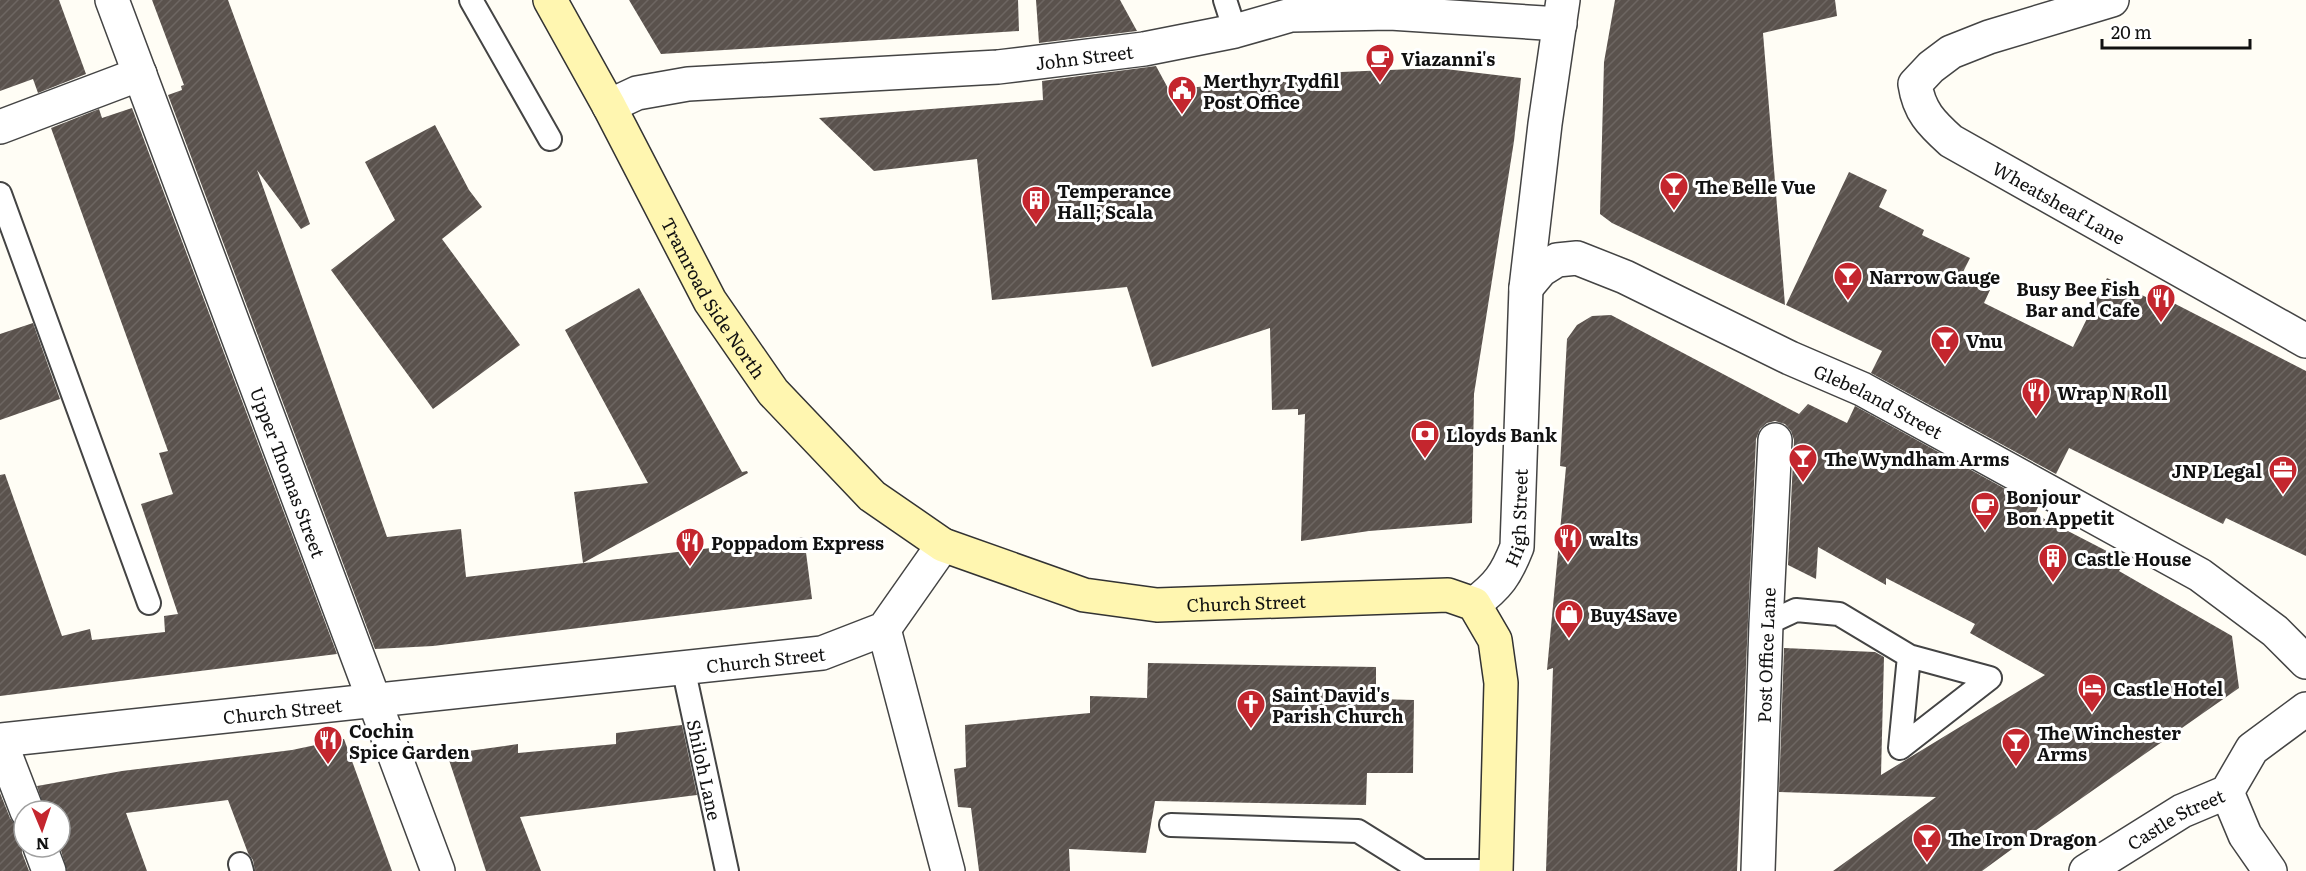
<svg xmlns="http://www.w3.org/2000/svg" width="2306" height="871" viewBox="0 0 2306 871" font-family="Literata,serif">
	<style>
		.building { fill: url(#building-hatch) }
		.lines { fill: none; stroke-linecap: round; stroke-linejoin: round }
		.lane-casing { stroke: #444; stroke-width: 26 }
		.street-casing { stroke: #444; stroke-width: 36 }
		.secondary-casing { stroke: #333; stroke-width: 36 }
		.lane { stroke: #fff; stroke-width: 22 }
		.street { stroke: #fff; stroke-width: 33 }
		.secondary { stroke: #fff6b0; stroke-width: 33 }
		.labels { text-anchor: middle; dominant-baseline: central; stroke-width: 6; stroke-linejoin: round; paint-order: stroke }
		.street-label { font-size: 18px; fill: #111; stroke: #fff }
		.poi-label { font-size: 18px; font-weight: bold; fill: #111; stroke: #fff; text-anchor: start }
	</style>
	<defs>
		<pattern id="building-hatch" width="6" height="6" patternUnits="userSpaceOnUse" patternTransform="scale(1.5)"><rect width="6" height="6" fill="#5a524d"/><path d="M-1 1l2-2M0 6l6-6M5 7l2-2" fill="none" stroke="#6d6662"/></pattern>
	</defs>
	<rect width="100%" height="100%" fill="#fffdf5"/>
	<!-- building -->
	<path class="building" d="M0 0H59L86 74 38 93 33 79 0 91Z
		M152 0H228L310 224 301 229 257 170 387 537 461 529 466 577 804 537 812 599 433 646 375 649 168 95 182 90 181 86 184 85Z
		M629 0H1018L1019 31 661 54Z
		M1036 0H1120L1137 31 1039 43Z
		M1615 0H1835L1837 16 1763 33 1785 305 1612 223 1600 214 1604 62Z
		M1156 66 1169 90 1341 72 1437 68 1521 78 1514 141 1474 394 1472 523 1369 531 1301 541 1305 414 1298 415V409L1272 410 1270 328 1152 367 1127 287 992 300 977 159 874 171 819 118 1043 100 1042 81Z
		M132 108 337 654 0 696V475L5 474 62 636 90 629 92 640 165 632 164 616 178 614 141 504 173 494 159 453 168 451 51 128 99 109 102 118Z
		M435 125 469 190 482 207 442 239 520 345 433 409 331 270 395 220 365 162Z
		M1849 172 1887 190 1879 207 1924 230 1922 235 1970 258 1961 276 1990 290 1984 303 2073 347 2107 278 2150 299 2154 293 2306 371V556L2226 518 2223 524 2069 448 2056 474 1871 373 1882 351 1786 305Z
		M639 288 742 472 747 471 748 473 583 563 574 492 648 483 565 330Z
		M1611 315 1799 414 1808 404 1847 423 1855 406 2038 507 2035 514 2126 561 2119 571 2232 636 2239 688 2022 840 2023 841 1982 871H1833L1936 797 1779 792 1784 648 1875 652 1884 657 1881 775 2045 675 1970 633 1975 624 1886 578V585L1818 547 1816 579 1788 565 1794 440 1791 431 1785 424 1775 421 1767 423 1760 429 1756 439 1737 871H1546L1553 668 1547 670 1566 467 1560 466 1567 339 1577 325 1592 316Z
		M33 323 60 399 0 420V334Z
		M1148 663 1376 667V699L1414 700 1413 773H1367L1366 805 1155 801 1146 853 1069 849 1070 871H979L971 808 958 807 954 769 966 767 965 725 1090 713V696L1147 698Z
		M682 725 697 795 520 817 541 871H486L447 754 518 744V753L616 744V733Z
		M344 739 392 871H255L253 860 248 853 228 800 126 813 147 871H67L60 847V811H45L37 786 122 771 292 750Z
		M0 793 10 818 16 826 24 829 22 853 29 871H0Z"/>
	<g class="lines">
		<!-- lane casing -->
		<g class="lane-casing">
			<g id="lane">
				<path d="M471 0 550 139"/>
				<path d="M1225 0 1235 31"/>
				<path d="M0 194 149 603"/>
				<path d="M1766 624 1796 610 1839 614 1909 656 1990 678 1900 748 1909 656"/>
				<path id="s1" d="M683 667 727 871"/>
				<path d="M1171 825 1358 831 1422 871H1496"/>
				<path d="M240 864 242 871"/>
			</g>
		</g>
		<!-- street casing -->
		<g class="street-casing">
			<g id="street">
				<path id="s2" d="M112 0 438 871"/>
				<path id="s3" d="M2112 0 1989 37 1951 52 1931 67 1915 84C1919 111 1931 123 1951 141L2306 341"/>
				<path id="s4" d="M609 106 637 93 688 84 998 67 1144 49 1235 31 1291 15 1390 13 1560 24"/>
				<path d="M0 127 140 74"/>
				<path id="s5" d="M1526 288 1541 270 1557 260 1577 258 1625 277 1790 358 1862 389 2200 575 2275 631 2306 662"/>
				<path id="s6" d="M1474 604C1498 586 1506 575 1517 547L1526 288 1545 124 1563 0"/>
				<path d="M884 629 948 871"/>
				<path id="s7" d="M0 740 822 653 884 629 943 545"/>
				<path d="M0 741 27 811"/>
				<path d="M2227 792 2245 835 2270 871"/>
				<path d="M40 847 49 871"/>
				<path id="s8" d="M1758 871 1766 624 1775 440"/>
				<path id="s9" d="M2086 871 2182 811 2227 792 2252 749 2306 709"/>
			</g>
		</g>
		<!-- secondary casing -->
		<g class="secondary-casing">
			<g id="secondary">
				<path id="s10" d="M550 0 609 106 710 301 773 392 872 496 943 545 1084 595 1157 605 1448 595 1474 604 1495 640 1501 683 1496 871"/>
			</g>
		</g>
		<!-- lane -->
		<use href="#lane" class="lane"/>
		<!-- street -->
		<use href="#street" class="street"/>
		<!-- secondary -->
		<use href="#secondary" class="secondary"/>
	</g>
	<!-- icons -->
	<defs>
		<g id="cafe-pin" transform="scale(1.5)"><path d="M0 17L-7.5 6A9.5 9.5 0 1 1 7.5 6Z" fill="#c4262e" stroke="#fff"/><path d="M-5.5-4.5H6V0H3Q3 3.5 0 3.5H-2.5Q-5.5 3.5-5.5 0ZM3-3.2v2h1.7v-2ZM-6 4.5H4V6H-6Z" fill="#fff"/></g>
		<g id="civic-pin" transform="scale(1.5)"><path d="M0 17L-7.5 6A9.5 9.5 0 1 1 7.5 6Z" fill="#c4262e" stroke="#fff"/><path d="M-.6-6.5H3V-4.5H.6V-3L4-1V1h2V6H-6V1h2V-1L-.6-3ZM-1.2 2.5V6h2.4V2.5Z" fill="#fff"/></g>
		<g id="bar-pin" transform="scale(1.5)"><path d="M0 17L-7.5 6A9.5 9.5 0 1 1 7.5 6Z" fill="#c4262e" stroke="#fff"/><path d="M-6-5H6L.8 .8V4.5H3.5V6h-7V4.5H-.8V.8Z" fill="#fff"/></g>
		<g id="building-pin" transform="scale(1.5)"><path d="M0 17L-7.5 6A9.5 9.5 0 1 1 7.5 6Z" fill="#c4262e" stroke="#fff"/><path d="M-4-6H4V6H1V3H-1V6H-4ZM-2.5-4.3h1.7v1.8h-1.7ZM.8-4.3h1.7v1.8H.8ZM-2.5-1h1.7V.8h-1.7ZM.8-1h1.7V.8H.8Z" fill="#fff"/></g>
		<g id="restaurant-pin" transform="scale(1.5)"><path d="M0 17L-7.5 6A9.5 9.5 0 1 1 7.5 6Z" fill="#c4262e" stroke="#fff"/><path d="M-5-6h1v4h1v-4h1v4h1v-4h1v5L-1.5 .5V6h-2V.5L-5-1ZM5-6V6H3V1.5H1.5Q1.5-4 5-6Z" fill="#fff"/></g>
		<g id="bank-pin" transform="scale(1.5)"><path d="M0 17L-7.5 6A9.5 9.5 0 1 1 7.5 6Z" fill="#c4262e" stroke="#fff"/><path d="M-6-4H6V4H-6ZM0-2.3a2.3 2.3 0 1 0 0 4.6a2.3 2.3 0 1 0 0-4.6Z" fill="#fff"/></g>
		<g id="office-pin" transform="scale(1.5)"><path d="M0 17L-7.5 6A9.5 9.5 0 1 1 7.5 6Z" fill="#c4262e" stroke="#fff"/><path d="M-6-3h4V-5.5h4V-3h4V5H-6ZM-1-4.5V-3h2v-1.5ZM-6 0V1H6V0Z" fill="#fff"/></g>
		<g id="shop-pin" transform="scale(1.5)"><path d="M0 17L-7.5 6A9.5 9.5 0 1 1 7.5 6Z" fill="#c4262e" stroke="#fff"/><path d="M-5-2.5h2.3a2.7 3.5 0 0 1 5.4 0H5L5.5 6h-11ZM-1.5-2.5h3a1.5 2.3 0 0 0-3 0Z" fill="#fff"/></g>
		<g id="hotel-pin" transform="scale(1.5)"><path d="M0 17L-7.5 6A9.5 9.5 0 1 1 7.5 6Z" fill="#c4262e" stroke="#fff"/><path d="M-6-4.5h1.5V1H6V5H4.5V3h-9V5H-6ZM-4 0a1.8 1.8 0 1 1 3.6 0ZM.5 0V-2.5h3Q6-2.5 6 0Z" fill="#fff"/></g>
		<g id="church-pin" transform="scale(1.5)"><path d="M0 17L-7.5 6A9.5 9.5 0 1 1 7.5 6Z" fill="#c4262e" stroke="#fff"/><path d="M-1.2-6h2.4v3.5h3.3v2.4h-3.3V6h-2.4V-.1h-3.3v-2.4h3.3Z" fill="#fff"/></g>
	</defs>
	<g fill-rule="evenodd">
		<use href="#cafe-pin" x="1380" y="58"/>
		<use href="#civic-pin" x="1182" y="90"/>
		<use href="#bar-pin" x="1674" y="186"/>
		<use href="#building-pin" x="1036" y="200"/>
		<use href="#bar-pin" x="1848" y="276"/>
		<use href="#restaurant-pin" x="2161" y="298"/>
		<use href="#bar-pin" x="1945" y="340"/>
		<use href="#restaurant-pin" x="2036" y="392"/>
		<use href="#bank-pin" x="1425" y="434"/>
		<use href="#bar-pin" x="1803" y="458"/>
		<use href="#office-pin" x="2283" y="470"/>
		<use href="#cafe-pin" x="1985" y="506"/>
		<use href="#restaurant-pin" x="1568" y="538"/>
		<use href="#restaurant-pin" x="690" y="542"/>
		<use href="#building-pin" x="2053" y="558"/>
		<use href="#shop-pin" x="1569" y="614"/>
		<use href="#hotel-pin" x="2092" y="688"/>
		<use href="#church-pin" x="1251" y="704"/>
		<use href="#restaurant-pin" x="328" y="740"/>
		<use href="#bar-pin" x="2016" y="742"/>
		<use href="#bar-pin" x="1927" y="838"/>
	</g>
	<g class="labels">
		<!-- street labels -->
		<g class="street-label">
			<text stroke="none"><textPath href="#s4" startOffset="480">John Street</textPath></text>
			<text stroke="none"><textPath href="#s3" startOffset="411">Wheatsheaf Lane</textPath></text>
			<text stroke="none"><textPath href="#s10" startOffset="340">Tramroad Side North</textPath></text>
			<text stroke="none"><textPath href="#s5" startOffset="396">Glebeland Street</textPath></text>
			<text stroke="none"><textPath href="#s2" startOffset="504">Upper Thomas Street</textPath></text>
			<text stroke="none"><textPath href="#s6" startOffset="102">High Street</textPath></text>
			<text stroke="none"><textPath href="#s10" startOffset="994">Church Street</textPath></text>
			<text stroke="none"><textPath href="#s8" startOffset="216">Post Office Lane</textPath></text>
			<text stroke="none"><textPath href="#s7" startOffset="770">Church Street</textPath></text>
			<text stroke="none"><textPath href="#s7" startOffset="284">Church Street</textPath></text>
			<text stroke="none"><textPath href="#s1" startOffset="105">Shiloh Lane</textPath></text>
			<text stroke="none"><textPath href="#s9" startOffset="104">Castle Street</textPath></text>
		</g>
		<!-- poi labels -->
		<g class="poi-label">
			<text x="1401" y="58">Viazanni's</text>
			<text x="1203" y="80">Merthyr Tydfil<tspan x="1203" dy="21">Post Office</tspan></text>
			<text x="1695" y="186">The Belle Vue</text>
			<text x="1057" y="190">Temperance<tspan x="1057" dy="21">Hall; Scala</tspan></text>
			<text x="1869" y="276">Narrow Gauge</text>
			<text x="2140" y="288" text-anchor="end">Busy Bee Fish<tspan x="2140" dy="21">Bar and Cafe</tspan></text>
			<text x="1966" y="340">Vnu</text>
			<text x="2057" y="392">Wrap N Roll</text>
			<text x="1446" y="434">Lloyds Bank</text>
			<text x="1824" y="458">The Wyndham Arms</text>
			<text x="2262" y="470" text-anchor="end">JNP Legal</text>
			<text x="2006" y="496">Bonjour<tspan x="2006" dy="21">Bon Appetit</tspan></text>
			<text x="1589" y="538">walts</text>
			<text x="711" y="542">Poppadom Express</text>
			<text x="2074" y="558">Castle House</text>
			<text x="1590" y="614">Buy4Save</text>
			<text x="2113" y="688">Castle Hotel</text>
			<text x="1272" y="694">Saint David's<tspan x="1272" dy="21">Parish Church</tspan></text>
			<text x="349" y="730">Cochin<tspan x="349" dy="21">Spice Garden</tspan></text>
			<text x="2037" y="732">The Winchester<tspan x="2037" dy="21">Arms</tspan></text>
			<text x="1948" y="838">The Iron Dragon</text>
		</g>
	</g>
	<!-- north arrow -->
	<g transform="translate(42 829) rotate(178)"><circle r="28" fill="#ffffff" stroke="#a0a0a0" stroke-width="1.5"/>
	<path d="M0-4.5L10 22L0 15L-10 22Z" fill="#c4262e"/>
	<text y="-9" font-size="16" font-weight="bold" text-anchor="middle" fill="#111111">N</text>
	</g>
	<!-- scale -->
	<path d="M2102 39v9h148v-9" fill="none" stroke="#111111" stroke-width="3"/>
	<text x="2111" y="39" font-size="18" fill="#111111" stroke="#ffffff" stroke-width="4.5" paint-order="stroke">20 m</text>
</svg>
